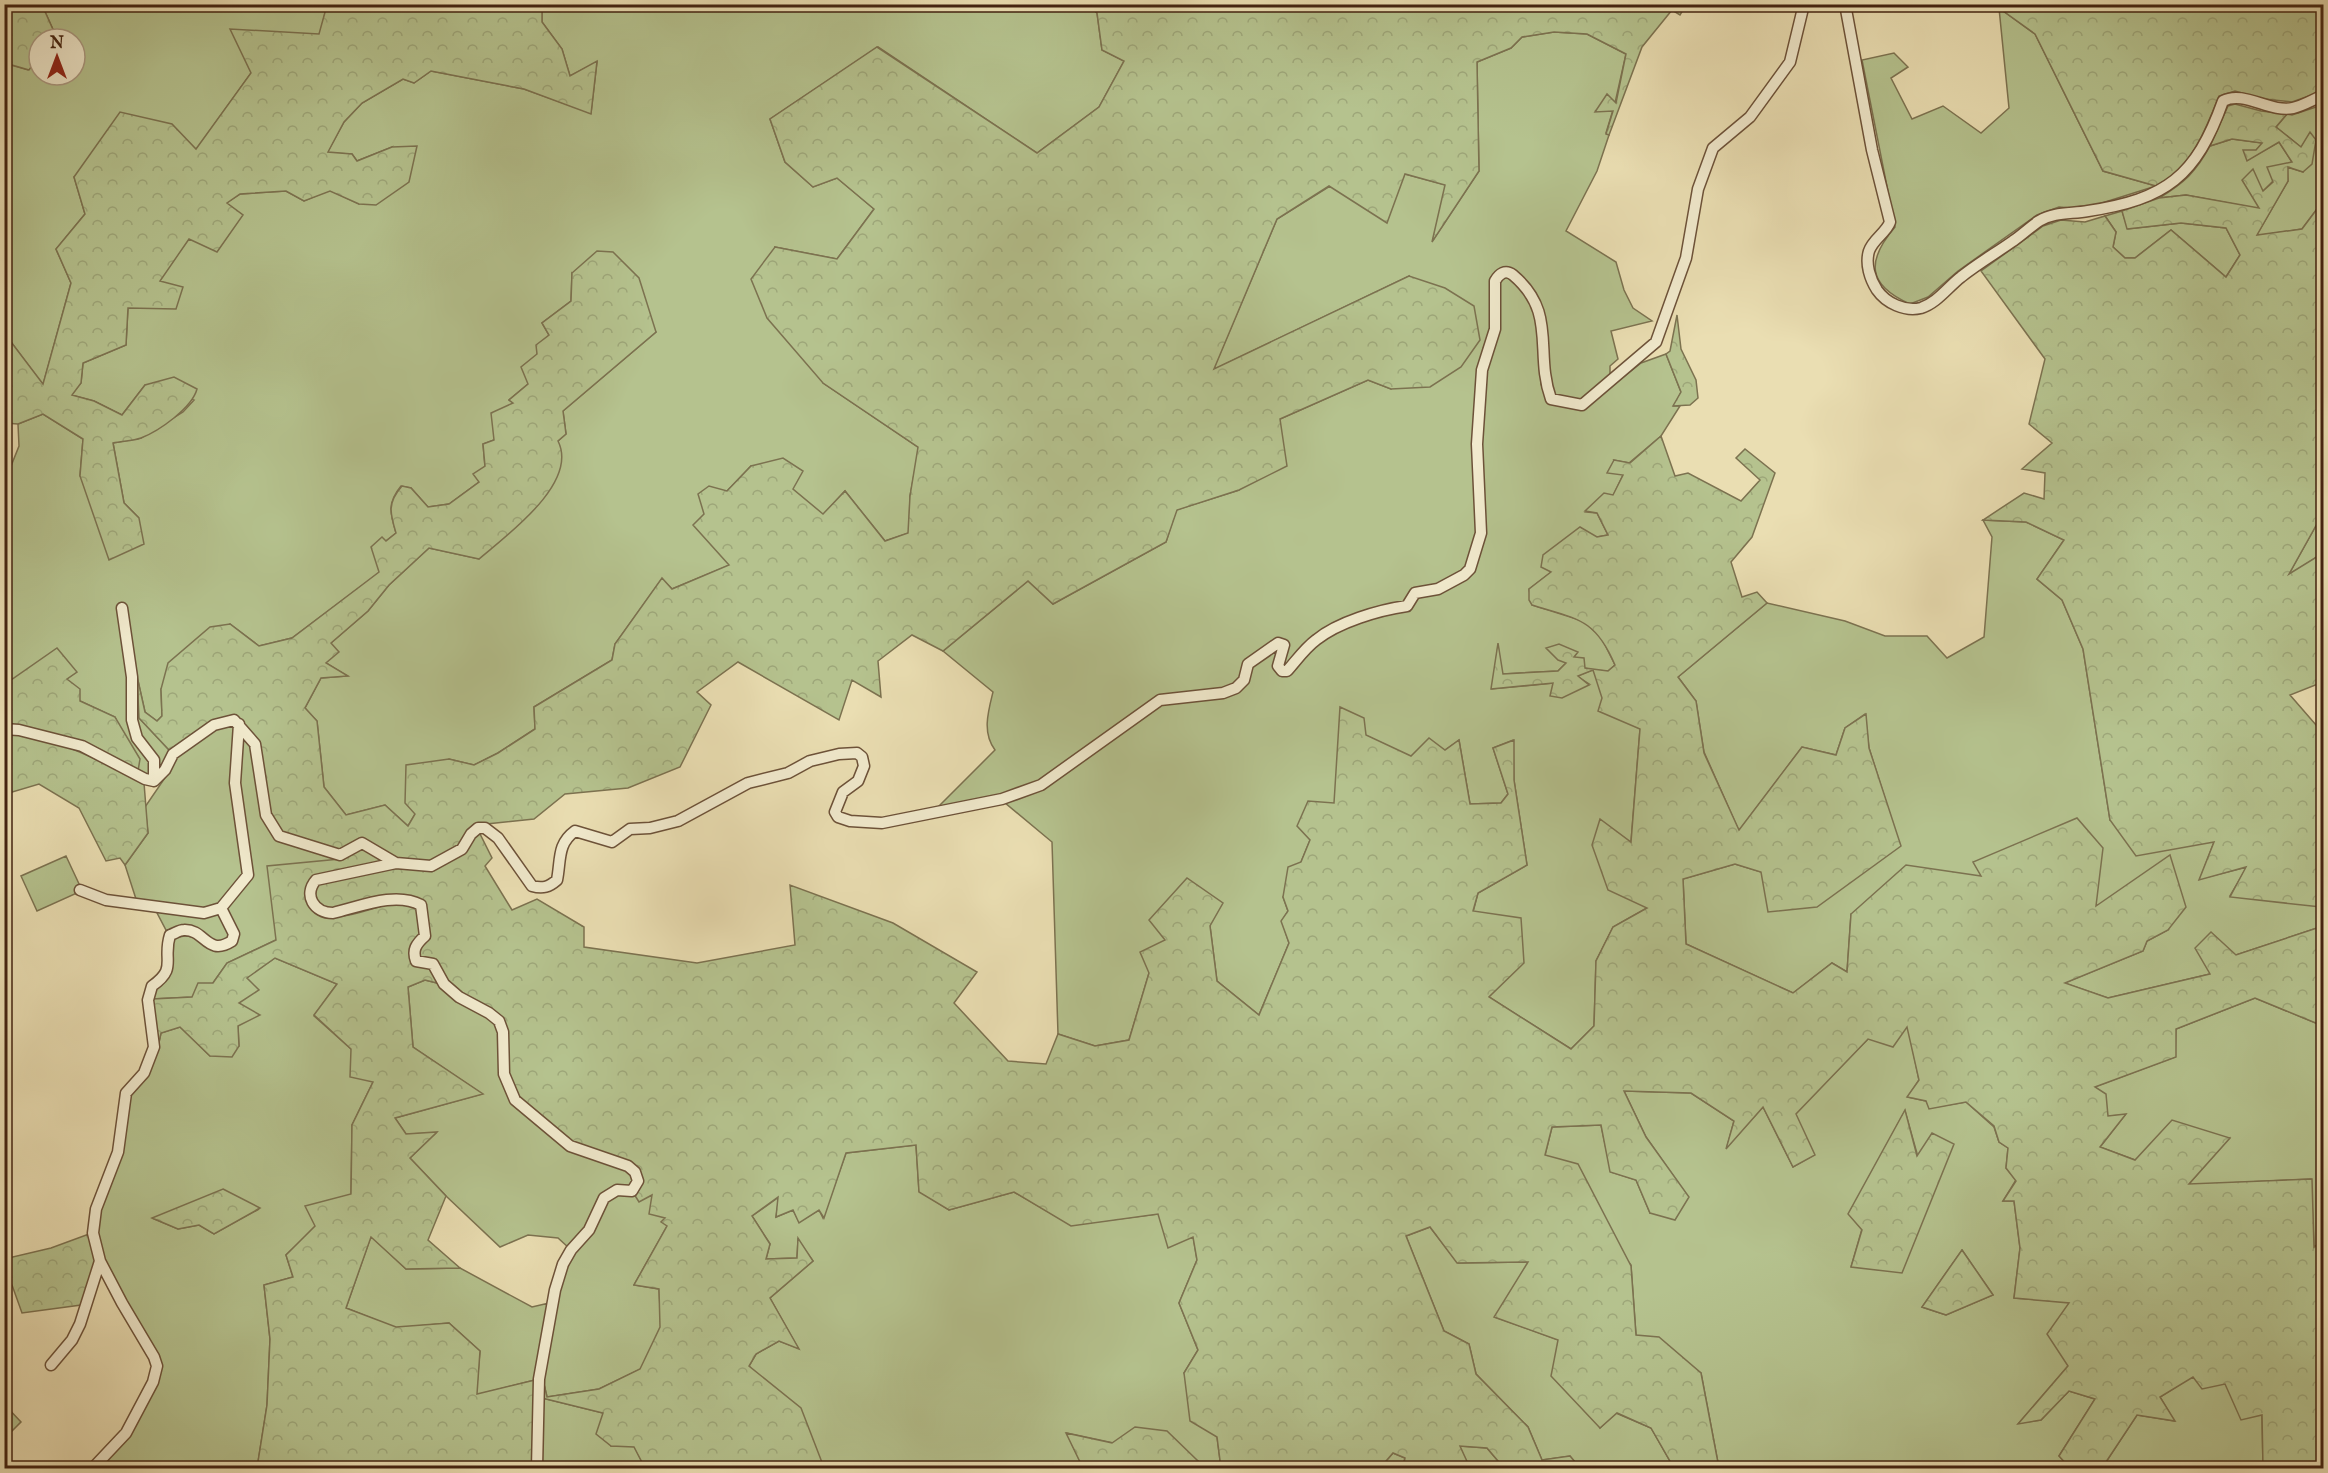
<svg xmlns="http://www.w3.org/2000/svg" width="2328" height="1473" viewBox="0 0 2328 1473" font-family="'IM FELL English',serif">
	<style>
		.green { fill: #b5c28e; stroke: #7c7250; stroke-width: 1.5; fill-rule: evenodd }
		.forest { fill: url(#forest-crowns); stroke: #7c7250; stroke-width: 1.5 }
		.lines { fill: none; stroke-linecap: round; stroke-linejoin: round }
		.minor-casing { stroke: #6d5239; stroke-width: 13 }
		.minor { stroke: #f1eacd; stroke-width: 10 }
	</style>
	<defs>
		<pattern id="forest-crowns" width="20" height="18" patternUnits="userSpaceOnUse" patternTransform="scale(1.5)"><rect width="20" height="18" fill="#b5c28e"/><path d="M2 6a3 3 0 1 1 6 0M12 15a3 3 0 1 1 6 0" fill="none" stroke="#9da679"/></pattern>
	</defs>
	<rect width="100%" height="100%" fill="#eadeb2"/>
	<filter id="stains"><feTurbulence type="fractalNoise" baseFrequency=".00333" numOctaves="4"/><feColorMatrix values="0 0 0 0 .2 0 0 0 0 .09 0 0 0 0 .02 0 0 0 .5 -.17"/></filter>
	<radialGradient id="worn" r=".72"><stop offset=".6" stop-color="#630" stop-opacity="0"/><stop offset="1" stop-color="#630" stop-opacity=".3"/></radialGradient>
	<!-- green -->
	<path class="green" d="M1088 4 1097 13 1102 50 1124 61 1099 107 1037 153 878 47 770 119 785 162 813 187 837 178 874 209 837 259 775 247 823 383 919 448 910 496 909 533 885 541 845 491 823 515 792 489 751 466 727 491 730 565 672 589 662 579 615 644 612 660 534 707 535 729 498 753 474 765 449 759 408 826 385 805 346 815 324 787 317 721 305 708 321 678 347 676 326 663 331 643 368 611 389 585 429 548 479 559 558 441 566 434 563 411 656 332 572 273 571 301 542 323 549 335 537 354 528 384 509 400 513 403 494 440 483 444 485 467 479 482 449 504 428 507 411 488 401 486C387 503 390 513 396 533L386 541 380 572 292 638 259 646 230 624 161 689 162 716 157 721 145 712 138 681 139 718 170 751 159 772 158 759 141 736 128 677 129 720 150 762 151 777 138 771 115 717 80 701 67 679 76 672 5 685V481L19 446 18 424 43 414 83 439 80 476 139 518 124 503 113 443 141 438 183 412 194 400 145 385 122 415 94 401 71 395 81 383 83 363 126 345 128 307 159 281 189 238 217 251 242 215 226 203 240 194 286 191 304 201 330 190 359 204 392 147 357 161 352 154 327 153 344 122 362 103 403 79 414 83 431 71 524 89 591 113 597 62 570 76 562 49 542 22V5Z
		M42 5H327L320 34 251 73 196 150 74 177 85 214 56 249 71 283 43 385 5 334 4 63 28 70 39 56V75H75V39H52L55 34Z
		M1999 8 2035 34 2103 171 2156 186 2083 209 2059 207 2037 215 1958 271 1928 297 1910 304C1867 285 1866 261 1895 227L1862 60 1894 53 1908 67 1891 78 1912 119 1943 106 1981 133 2009 108Z
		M1554 32 1587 34 1626 54 1615 103 1595 111 1613 110 1606 133 1609 135 1597 171 1566 231 1616 262 1624 290 1633 308 1652 321 1611 331 1618 359 1610 366V377L1581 401 1554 395C1539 357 1559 316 1525 283 1518 275 1514 269 1503 268L1491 328 1483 349 1477 533 1467 567 1462 572 1405 602 1332 625 1284 667 1281 639 1234 684 1222 688 1158 696 1038 782 999 795 937 808 995 750C982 733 988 712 993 692L943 651 1028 581 1053 604 1166 542 1176 510 1239 490 1280 419 1368 380 1391 389 1409 276 1213 370 1277 219 1330 186 1405 174 1446 185 1433 240 1479 171 1477 62 1511 48 1522 37Z
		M2319 106 2324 109 2323 149 2319 158 2323 167V201L2302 229 2256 236 2288 181 2287 167 2303 172 2311 133 2302 148 2276 127 2287 114 2292 115Z
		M2232 139 2263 143 2247 160 2279 142 2292 162 2263 191 2260 209 2186 195 2159 198C2184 183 2196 172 2210 146Z
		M2122 211 2128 229 2181 223 2226 228 2240 255 2226 277 2171 230 2135 258H2125L2113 247 2116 232 2105 216Z
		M1508 276 1529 298 1540 328 1541 384 1547 400 1583 409 1641 363 1666 354 1681 392 1674 406H1680L1661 436 1629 463 1614 460 1623 475 1613 496 1586 512 1597 513 1608 535 1597 537 1529 589 1532 605 1583 621 1601 637 1615 665 1608 671 1593 670 1640 729 1631 842 1647 908 1613 927 1596 961 1594 1026 1571 1049 1489 997 1473 912 1478 893 1527 865 1514 780 1513 740 1493 748 1508 794 1501 803 1470 804 1459 740 1445 750 1411 757 1365 735 1334 804 1310 840 1301 862 1283 897 1288 911 1282 921 1289 943 1259 1015 1217 981 1210 926 1165 940 1149 973 1129 1040 1095 1046 1058 1034 1052 842 1004 802 1161 703 1234 693 1251 667 1279 647V674L1335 631 1415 598 1474 571 1486 370 1499 282 1501 278ZM1498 646 1502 674 1558 671 1577 652 1574 657 1585 668 1592 670 1577 676 1589 684 1554 683 1492 689Z
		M2323 513V553L2288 576Z
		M1983 520 2026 522 2064 540 2037 579 2062 600 2083 649 2110 820 2214 842 2200 879 2247 867 2230 896 2323 906V926L2236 955 2210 974 2108 998 2064 983 2143 951 2147 941 2168 930 1974 862 1982 877 1851 914 1847 972 1832 963 1793 993 1686 944 1683 879 1735 864 1761 872 1900 846 1869 748 1865 714 1845 728 1836 755 1802 747 1739 831 1704 752 1696 701 1678 677 1767 603 1845 621 1885 636H1927L1947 658 1984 637 1992 537Z
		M233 725 235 726 244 874 219 905 204 909 136 899 125 865 148 833 145 807 169 772 176 756 215 729Z
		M242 735 252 746 259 786 340 859 276 940 227 963 213 983 193 997 152 999 155 989C182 970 166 963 173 939 204 925 203 965 235 944L226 908 252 876 239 782Z
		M66 856 80 886 77 893 37 911 21 876Z
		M155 909 219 913 229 934 228 939 215 942 207 937 167 932Z
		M275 958 337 984 314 1016 351 1049 373 1082 352 1125 351 1195 286 1255 293 1277 264 1285 270 1339 267 1405 257 1468H97L129 1435 162 1366 104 1260 97 1233 100 1210 129 1095 158 1047 161 1033 180 1027 210 1056 239 1046C238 1028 235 990 248 977 256 970 267 964 275 958ZM259 1209 214 1234 199 1225 178 1229 152 1218Z
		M425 980 441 984 496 1023 568 1149 626 1170 631 1174 633 1181 629 1187 616 1186 587 1228 569 1248 558 1238 528 1235 500 1247 446 1196 410 1158 436 1133 406 1134 395 1118 482 1094 413 1047 408 987Z
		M2255 998 2323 1026V1240L2314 1247 2311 1179 2188 1185 2229 1138 2135 1160 2100 1147 2125 1115 2108 1116 2094 1087 2175 1057 2176 1029Z
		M1908 1026 1919 1080 1908 1097 1926 1101 1930 1108 1966 1102 1994 1127 1999 1142 2008 1148 2006 1168 2016 1180 2003 1201H2014L2020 1248 2014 1298 2069 1302 2068 1366 2019 1423 2041 1420 2069 1391 2095 1399 2059 1456 2070 1468H1719L1701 1373 1636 1335 1631 1265 1545 1155 1552 1127 1601 1125 1611 1172 1636 1180 1650 1213 1688 1197 1646 1137 1624 1091 1691 1093 1734 1121 1727 1147 1763 1107 1793 1167 1814 1155 1795 1114 1869 1038ZM1905 1111 1918 1157 1851 1267 1862 1229 1849 1214ZM1962 1250 1993 1295 1946 1315 1922 1307Z
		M916 1145 919 1191 949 1210 1014 1192 1071 1225 1158 1214 1193 1236 1197 1260 1179 1303 1198 1350 1184 1373 1217 1437 1221 1468H1196L1198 1461 1067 1433 1083 1468H828L823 1465 749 1366 756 1354 779 1341 798 1348 770 1298 813 1261 798 1240 797 1258 766 1259 770 1244 752 1216 779 1197 776 1217 793 1210 799 1222 819 1210 823 1218 846 1153Z
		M618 1194H653L666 1218 667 1226 634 1285 659 1289 661 1327 641 1369 599 1389 547 1397 543 1380 559 1291 566 1266 607 1200Z
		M1430 1227 1458 1263 1529 1262 1495 1317 1559 1340 1600 1428 1616 1413 1651 1428 1671 1463 1670 1468H1580L1570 1456 1542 1460 1528 1427 1476 1374 1469 1344 1444 1331 1406 1236Z
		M371 1236 406 1269 460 1268 532 1307 549 1303 535 1380 476 1395 480 1351 449 1323 396 1328 346 1308Z
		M2193 1376 2225 1384 2262 1415 2263 1467 2324 1464 2323 1468H2102L2137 1415 2174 1421 2160 1397Z
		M542 1398 603 1413 611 1446H634L645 1468H541Z
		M1459 1446 1487 1448 1504 1468H1470Z
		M1393 1453 1405 1458 1402 1468H1380Z"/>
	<!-- forest -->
	<path class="forest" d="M5 4 42 5 55 34 52 39H39V56L29 70 5 63Z
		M327 5H542V22L562 49 570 76 597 61 591 114 524 89 431 71 414 83 403 79 362 103 344 122 328 152 352 154 357 161 392 147 417 146 409 182 376 205 359 204 330 191 304 201 286 191 240 194 227 203 243 215 217 252 189 239 160 281 183 287 176 309 128 308 126 345 83 363 81 383 72 395 94 401 122 415 145 385 174 377 197 389C192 408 159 431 141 438 133 441 122 441 113 443L124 503 139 518 144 544 109 560 80 476 83 439 43 414 18 424 5 423V334L43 384 71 283 56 249 85 214 74 177 120 112 172 124 196 149 251 73 230 29 319 34Z
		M1088 5H1686L1680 15 1672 10 1642 47 1609 135 1606 134 1613 111 1595 112 1607 94 1616 103 1626 54 1587 34 1554 32 1522 37 1511 48 1477 62 1479 171 1432 242 1445 185 1405 174 1387 223 1329 186 1277 219 1214 369 1409 276 1445 288 1474 306 1480 340 1461 367 1430 387 1391 389 1368 380 1280 419 1287 466 1239 490 1177 510 1166 542 1053 604 1028 581 943 651 912 635 878 661 881 697 852 680 839 720 738 662 697 692 711 705 680 767 628 788 565 794 534 819 477 825 460 846 430 862 397 860 363 839 340 851 282 833 270 814 259 743 234 716 170 751 139 718 137 676 145 712 157 721 162 716 161 689 168 663 210 627 230 624 259 646 292 638 379 572 371 547 382 537 386 541 396 533C390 513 387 503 402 486L411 488 428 507 449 504 479 482 473 474 485 466 483 444 494 440 491 413 513 403 509 400 528 384 521 367 537 354 536 345 549 335 542 323 571 301 572 273 597 251 613 252 639 278 656 332 563 411 566 434 558 441C579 483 507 535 479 559L429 548 389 585 368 611 331 643 339 652 326 663 348 676 321 678 305 708 317 721 324 787 346 815 385 805 408 826 415 814 405 803 406 765 449 759 474 765 498 753 535 729 534 707 612 660 615 644 662 578 672 589 729 565 693 525 704 514 698 494 709 486 727 491 751 466 783 458 803 471 793 489 823 514 845 491 885 541 908 533 910 496 918 447 823 383 767 318 751 279 775 247 837 259 874 209 837 178 813 187 785 162 770 119 877 47 1037 153 1099 107 1124 61 1102 50 1097 13Z
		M1998 5H2323V91L2292 102 2264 99 2235 91 2219 96C2209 121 2196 155 2175 173 2170 178 2162 182 2156 186L2103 171 2035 34 1999 8Z
		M2235 104 2261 111 2287 114 2276 127 2301 147 2310 132 2316 140 2312 164 2303 172 2288 167V181L2257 235 2302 229 2323 201V513L2289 574 2323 553V682L2290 695 2323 733V906L2321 907 2230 897 2246 867 2199 880 2214 842 2136 856 2110 820 2083 649 2062 600 2037 579 2064 540 2026 522 1983 520 2024 493 2044 499 2045 473 2022 469 2052 443 2029 424 2045 359 1981 271 2043 226 2061 220 2085 222 2105 216 2116 232 2113 247 2125 258H2135L2171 230 2226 277 2240 255 2226 228 2181 223 2127 229 2122 211 2159 198 2186 195 2259 208 2242 180 2253 169 2263 191 2273 182 2267 167 2292 162 2279 142 2247 161 2243 150H2256L2262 143 2232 139 2210 146 2228 106Z
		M1677 315 1681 349 1696 380 1698 398 1690 405 1673 406 1681 392 1666 354 1670 351Z
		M1661 436 1675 476 1688 473 1741 501 1760 480 1736 458 1745 449 1775 473 1752 537 1731 562 1742 597 1757 592 1767 603 1678 677 1696 701 1704 753 1739 830 1802 747 1836 755 1845 728 1866 714 1869 748 1901 846 1817 907 1768 912 1761 872 1735 864 1683 879 1686 944 1793 993 1832 963 1847 972 1851 914 1906 865 1981 876 1973 862 2077 818 2103 848 2096 906 2170 855 2186 907 2168 930 2147 941 2143 951 2065 983 2108 998 2210 974 2195 948 2211 932 2236 955 2323 926V1026L2255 998 2176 1029V1057L2095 1087 2106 1094 2108 1116 2126 1114 2100 1147 2135 1160 2172 1120 2230 1138 2189 1184 2312 1179 2314 1247 2324 1240 2323 1464 2263 1467 2262 1415 2241 1420 2225 1384 2202 1389 2193 1377 2160 1397 2175 1421 2137 1415 2102 1468H2070L2059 1456 2095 1399 2069 1391 2041 1420 2018 1424 2068 1366 2047 1334 2069 1303 2014 1298 2020 1248 2014 1201H2003L2016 1181 2006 1168 2008 1148 1999 1142 1994 1126 1966 1102 1929 1109 1926 1101 1907 1097 1919 1080 1907 1027 1893 1047 1868 1039 1796 1114 1815 1155 1793 1167 1763 1107 1726 1149 1734 1121 1691 1093 1624 1091 1646 1137 1689 1197 1675 1220 1650 1213 1636 1180 1610 1172 1601 1125 1552 1127 1545 1155 1578 1164 1631 1266 1636 1335 1659 1337 1701 1373 1719 1468H1670L1671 1463 1651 1428 1617 1413 1600 1428 1551 1376 1558 1340 1494 1317 1528 1262 1457 1263 1430 1227 1406 1236 1444 1331 1469 1344 1476 1374 1528 1427 1542 1460 1570 1456 1580 1468H1504L1487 1448 1460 1446 1470 1468H1403L1405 1458 1393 1453 1380 1468H1221L1217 1437 1190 1421 1184 1373 1198 1350 1179 1303 1197 1260 1193 1237 1168 1248 1158 1214 1071 1226 1014 1192 949 1210 919 1192 916 1145 846 1153 824 1218 819 1210 799 1223 793 1210 776 1217 778 1197 752 1216 770 1244 766 1259 797 1258 798 1238 813 1261 770 1298 799 1349 779 1341 756 1354 749 1366 801 1408 823 1465 828 1468H645L634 1447 611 1446 596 1434 603 1413 542 1398 543 1380 547 1397 599 1389 640 1369 660 1327 659 1289 634 1285 667 1226 661 1222 665 1218 649 1214 652 1195 639 1202 634 1194 639 1171 572 1143 518 1098 508 1073V1032L418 958 424 902 325 909 315 899 316 887 319 884 395 867 432 870 479 832 492 858 485 866 512 910 537 899 584 927V947L697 963 795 945 790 885 893 923 977 972 954 1003 1008 1061 1046 1064 1058 1034 1095 1046 1129 1040 1149 973 1140 952 1165 940 1149 920 1187 878 1223 903 1210 926 1217 981 1259 1015 1289 943 1281 921 1288 911 1283 897 1288 867 1301 862 1310 840 1297 826 1308 801 1334 803 1340 707 1364 718 1366 735 1411 756 1429 738 1445 750 1459 740 1470 804 1501 803 1508 794 1493 748 1514 740V780L1527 865 1478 893 1473 911 1521 918 1524 963 1489 997 1571 1049 1594 1026 1596 961 1613 927 1647 908 1608 890 1592 845 1600 819 1631 842 1640 729 1598 711 1602 698 1593 670 1578 676 1589 685 1562 698 1550 696 1553 683 1491 689 1498 643 1503 674 1558 671 1566 663 1558 660 1546 648 1559 644 1578 652 1574 657 1584 658 1585 668 1608 671 1615 665C1595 618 1577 619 1532 605L1529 600V589L1551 572 1541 567 1543 555 1580 527 1597 537 1608 535 1597 513 1585 511 1604 493 1613 495 1623 475 1607 473 1614 460 1630 463Z
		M57 648 77 672 67 679 80 689V701L115 717 140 759 138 771 84 743 5 725 4 685Z
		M4 733C55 736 100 761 144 783L148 833 125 865 120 858 106 861 79 808 39 784 9 793 5 791Z
		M361 847 387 861 315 876 313 911C337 926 369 907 395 903 402 902 411 906 418 907L422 934 411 955 428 964 441 984 425 980 408 987 413 1047 483 1094 395 1118 406 1134 437 1132 410 1158 446 1196 428 1240 460 1268 406 1269 371 1237 346 1308 396 1327 449 1323 480 1351 477 1394 535 1380 534 1468H257L267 1405 270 1339 264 1285 293 1277 286 1255 315 1226 305 1206 351 1194 352 1125 373 1082 350 1077 351 1049 314 1015 337 984 275 958 247 978 259 990 239 1003 260 1015 238 1026 239 1046 232 1057 210 1056 180 1027 161 1033 158 1047 152 999 192 997 198 983H213L227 963 276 940 267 866 340 859Z
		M1905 1110 1917 1156 1932 1133 1954 1144 1902 1273 1851 1267 1862 1230 1848 1214Z
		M223 1189 260 1208 214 1234 199 1225 178 1229 152 1218Z
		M89 1234 96 1261 81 1305 22 1313 12 1285 5 1283 4 1259 51 1248Z
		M1962 1250 1993 1295 1946 1315 1922 1307Z
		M5 1405 21 1422 8 1435 11 1455 5 1461Z
		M1135 1427 1167 1431 1198 1461 1196 1468H1083L1066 1433 1112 1443Z"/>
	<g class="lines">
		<!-- minor casing -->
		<g class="minor-casing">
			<path id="minor" d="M1845 4 1872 150 1890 222C1886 233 1873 239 1869 251 1865 264 1870 279 1877 290 1886 303 1905 312 1921 308 1937 303 1948 287 1961 277 1977 264 1996 253 2013 241 2022 235 2030 227 2039 221 2054 212 2071 214 2088 211 2166 199 2196 177 2223 101 2244 90 2270 113 2293 108 2303 106 2314 99 2324 95
				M122 608 132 677V720L137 738 154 760V781
				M4 729 19 730 82 746 145 779 154 781 165 770 173 754 214 725 234 720 255 744 266 815 279 836 340 855 362 843 396 863 431 866 462 849 471 834 478 828H485L498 838 532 886C543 889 549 887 557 880 561 860 557 844 575 831L612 842 630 829 650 828 678 821 748 783 788 773 810 761 839 754 857 753 862 757 864 766 858 781 843 792 835 812 838 817 850 821 882 823 1002 799 1041 785 1160 700 1223 693 1236 688 1244 680 1248 664 1278 643 1284 645 1278 666 1282 671H1287C1296 661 1305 648 1316 640 1338 622 1379 610 1407 606L1415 593 1438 589 1464 575 1470 569 1481 533 1477 444 1482 370 1495 329V281C1499 274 1505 269 1513 275 1558 313 1534 352 1551 399L1582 405 1656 342 1686 258 1698 189 1713 148 1750 117 1790 62 1804 4
				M396 863 316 880C303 895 314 913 333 913 359 907 395 891 421 905L425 936C416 944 412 950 416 961L433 964 444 984 459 997 489 1013 499 1021 503 1032 504 1074 515 1100 570 1146 628 1166 635 1172 638 1181 632 1191 617 1190 604 1198 589 1230 571 1250 563 1264 555 1290 539 1379 537 1468
				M80 890 106 900 204 913 221 908 248 875 235 783 239 724
				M51 1365 72 1340 80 1324 100 1261
				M93 1468 126 1433 153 1382 157 1366 154 1357 122 1303 100 1261 93 1233 96 1209 118 1152 126 1093 144 1073 154 1047 148 1000 152 986C178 968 162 960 170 935 174 934 179 930 184 930 205 929 207 957 232 941L234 934 221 908"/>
		</g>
		<!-- minor -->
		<use href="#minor" class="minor"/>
	</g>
	<!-- margin -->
	<rect width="2328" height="1473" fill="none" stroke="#eadeb2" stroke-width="24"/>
	<rect x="6" y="6" width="2316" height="1461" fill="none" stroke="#432311" stroke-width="3"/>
	<rect x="12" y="12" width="2304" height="1449" fill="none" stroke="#432311" stroke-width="1.5"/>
	<!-- north arrow -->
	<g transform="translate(57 57)"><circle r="28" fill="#f1eacd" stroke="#ab9a82" stroke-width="1.5"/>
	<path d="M0-4.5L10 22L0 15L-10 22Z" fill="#8f2418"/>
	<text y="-9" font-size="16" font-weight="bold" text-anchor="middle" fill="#432311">N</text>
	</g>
	<rect width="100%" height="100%" filter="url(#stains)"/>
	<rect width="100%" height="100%" fill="url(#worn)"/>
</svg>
